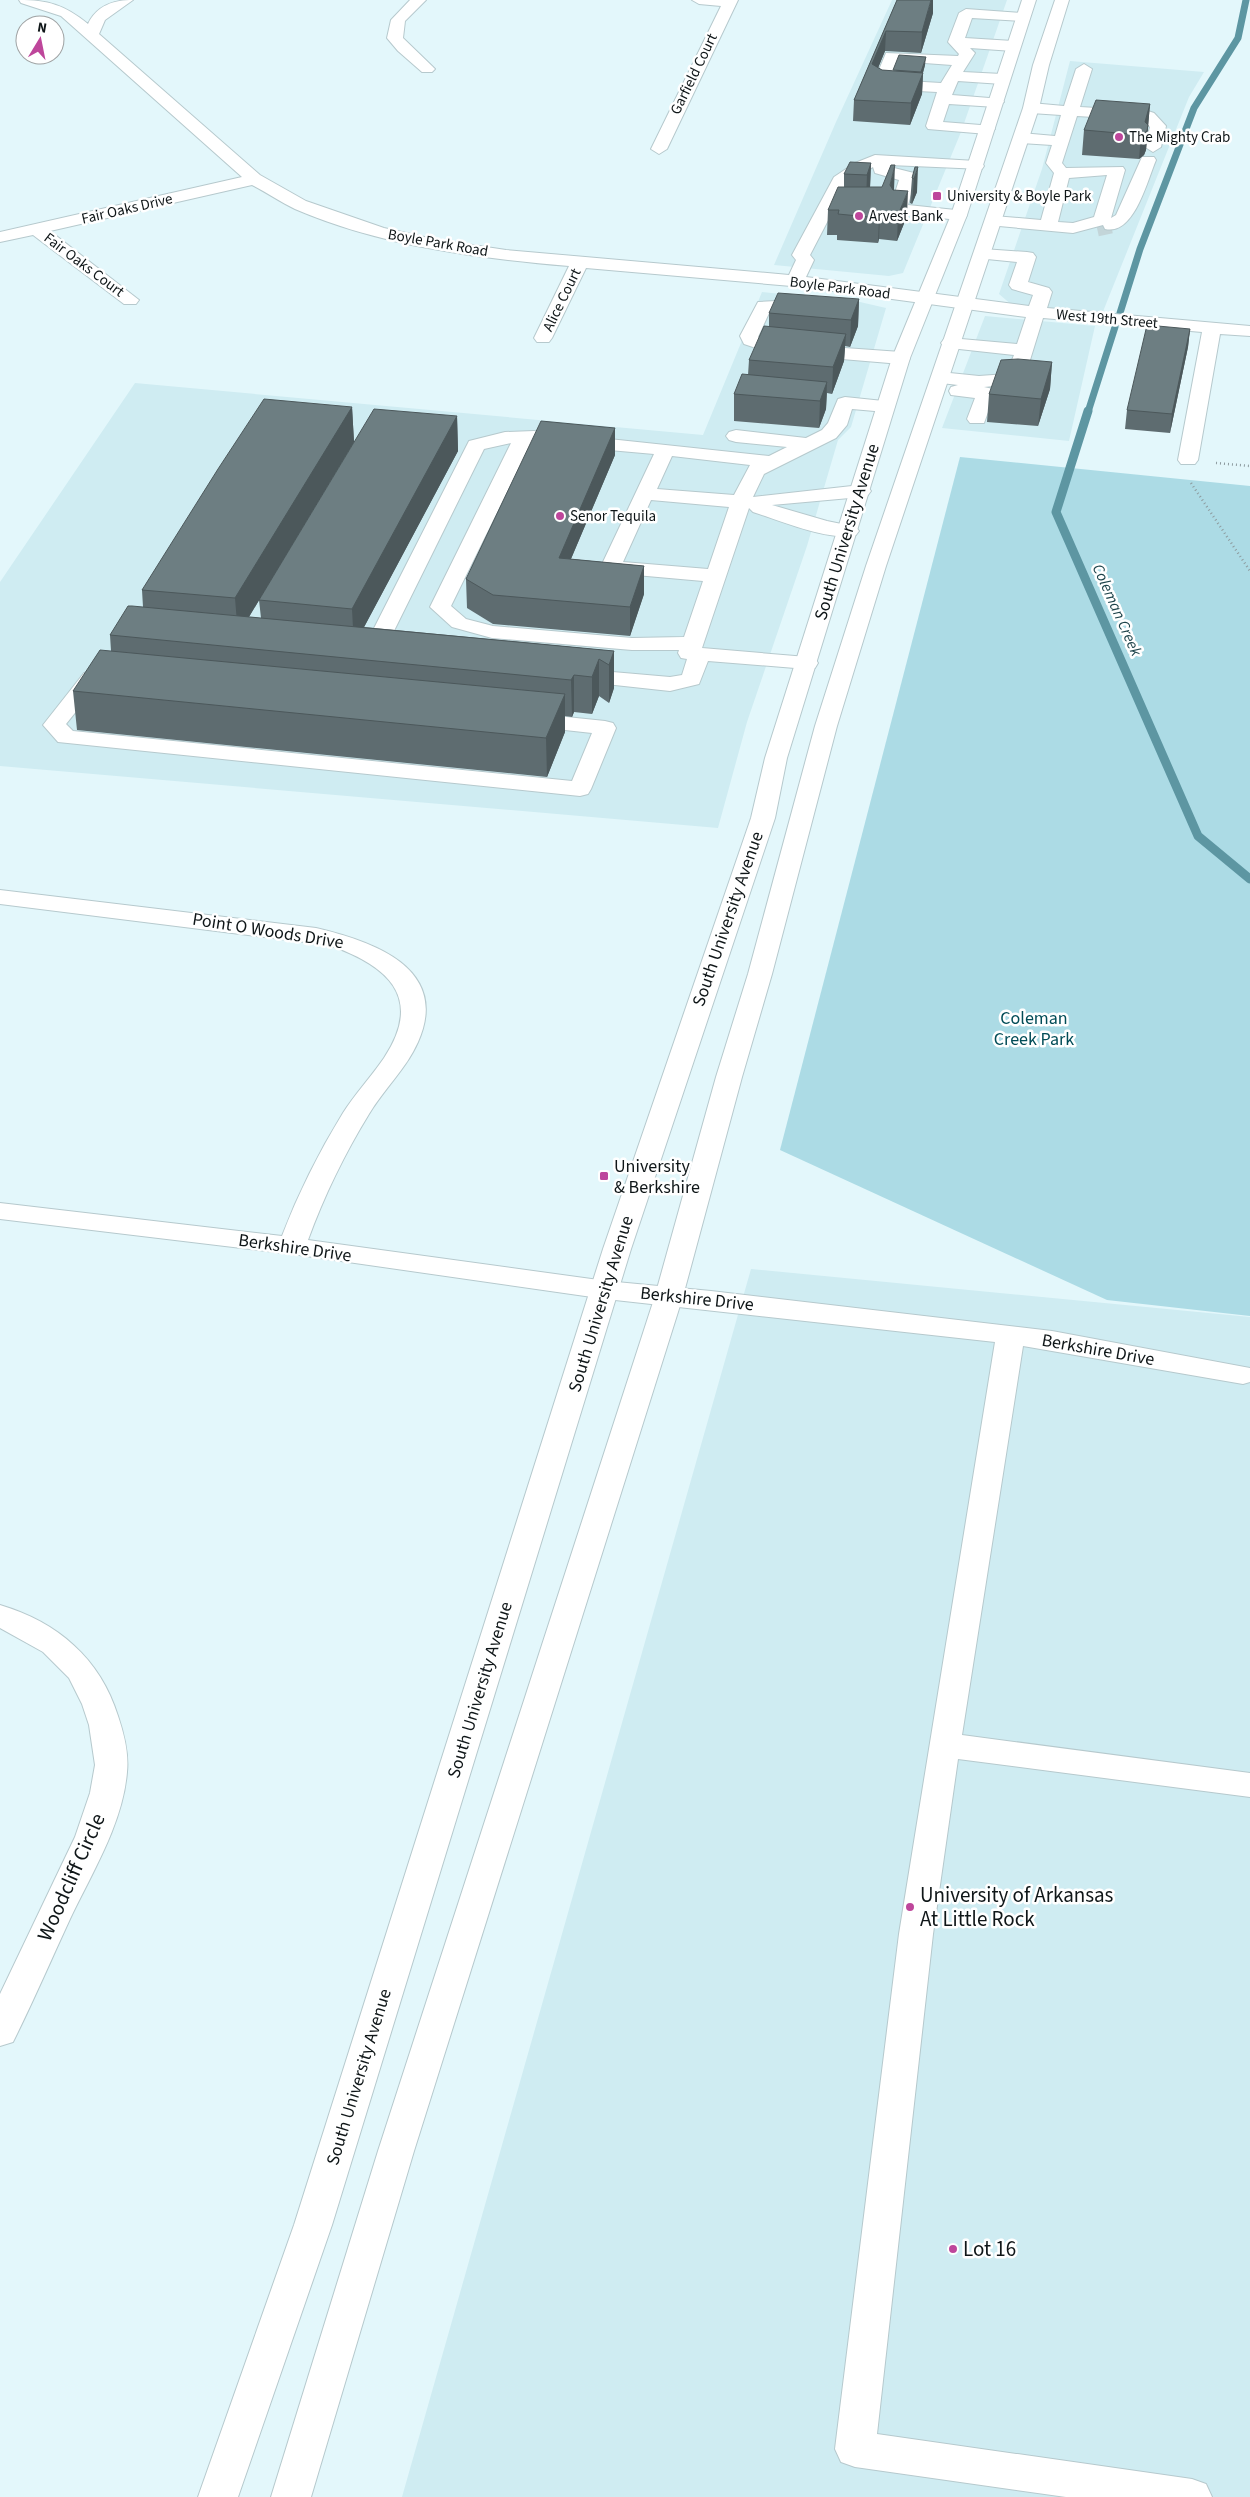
<svg xmlns="http://www.w3.org/2000/svg" width="1250" height="2497" viewBox="0 0 1250 2497" font-family="'Source Sans 3',sans-serif">
	<style>
		.built { fill: #cfecf2 }
		.green { fill: #acdbe5 }
		.lines { fill: none; stroke-linecap: round; stroke-linejoin: round }
		.stream-far1 { stroke: #5d96a2; stroke-width: 7 }
		.stream { stroke: #5d96a2; stroke-width: 9 }
		.minor-tunnel { stroke: #c3d5d9; stroke-width: 17; stroke-dasharray: 17 8; stroke-linecap: butt }
		.minor-casing { stroke: #b6c9cd; stroke-width: 2 }
		.major-casing { stroke: #b6c9cd; stroke-width: 2 }
		.path { stroke: #8d9b9f; stroke-width: 2.5; stroke-dasharray: 1 3; stroke-linecap: butt }
		.minor { fill: #fff; fill-rule: evenodd }
		.major { fill: #fff; fill-rule: evenodd }
		.wall { fill: #5e6c70 }
		.shaded-wall { fill: #4c585b }
		.building { fill: #6d7e82; stroke: #4c585b }
		.poi-dot { fill: #be469b; stroke: #fff; stroke-width: 2 }
		.labels { text-anchor: middle; dominant-baseline: central; stroke-width: 5; stroke-linejoin: round; paint-order: stroke }
		.far-street-label { font-size: 15px; fill: #0f1618; stroke: #fff }
		.far-poi-label { font-size: 15px; fill: #0f1618; stroke: #fff; text-anchor: start }
		.far-water-label { font-size: 16px; font-style: italic; fill: #1e444b; stroke: #fff }
		.street-label { font-size: 18px; fill: #0f1618; stroke: #fff }
		.park-label { font-size: 18px; fill: #014c57; stroke: #fff }
		.poi-label { font-size: 18px; fill: #0f1618; stroke: #fff; text-anchor: start }
		.near-street-label { font-size: 21px; fill: #0f1618; stroke: #fff }
		.near-poi-label { font-size: 21px; fill: #0f1618; stroke: #fff; text-anchor: start }
	</style>
	<rect width="100%" height="100%" fill="#e3f7fb"/>
	<!-- built -->
	<path class="built" d="M892 0H1007L961 132 903 273 889 276 774 265 836 122Z
		M1070 61 1204 72 1189 97 1102 314 1013 306 999 294 1042 169Z
		M762 292 860 302 886 308 851 427 838 440 807 546 747 722 718 828 0 766V582L135 383 703 435Z
		M985 316 1095 326 1069 441 942 428Z
		M751 1269 1250 1317V2497H402Z"/>
	<!-- green -->
	<path class="green" d="M960 457 1250 486V1316L1107 1300 780 1150Z"/>
	<g class="lines">
		<!-- stream-far1 -->
		<path class="stream-far1" d="M1120 313 1140 249 1194 108 1238 38 1246 0
			M1088 412 1115 327"/>
		<!-- stream -->
		<path class="stream" d="M1088 411 1056 512 1198 836 1250 879"/>
		<!-- minor-tunnel -->
		<path class="minor-tunnel" d="M1097 228 1111 225"/>
		<!-- minor casing -->
		<g class="minor-casing">
			<path id="minor" d="M19 0C48 0 65 5 88 24 97 5 114 0 133 0L105 20 99 34 260 175 306 201 384 228 433 239 506 250 789 275 796 260 792 255 834 177 855 163 875 155 976 161 982 163 984 166 982 169 890 165V167L914 173 916 177 908 205 965 211 967 215 965 219 959 220 892 213 890 209 899 180 875 173 873 167 849 180 810 255 814 260 806 277 1029 306 1033 295 1012 289 1009 285 1017 262 977 258 974 254 977 250 983 249 1027 252 1033 253 1036 257 1028 282 1049 288 1052 292 1047 308 1250 326V336L1220 334 1198 460 1195 464H1181L1178 460 1202 332 1043 318 1030 360 1028 364H1014L1012 360 1014 355 950 348 944 347 941 343 944 339 950 338 1017 344 1026 317 803 287 586 268 552 338 549 342H537L534 338 569 266C476 258 381 246 295 209 280 202 266 192 252 185L50 231 139 300 136 304H124L33 235 0 242V232L242 177 61 16 21 3Z
				M410 0H426L405 21 403 38 432 66 435 69 432 72H422L398 51 387 38 391 20Z
				M692 0H738L667 149 659 154 651 149 721 6 699 4Z
				M966 9 1023 13 1030 17 1023 21 972 18 965 38 1013 41 1021 46 1013 51 970 48 975 53 963 72 1002 74 1010 79 1002 84 958 81 952 95 1002 99 1004 102 996 107 949 104 943 122 993 126 995 129 987 134 928 129 926 126 937 92 881 89 873 84 886 53 958 56 959 54 948 42 959 13ZM897 61 952 65 941 83 890 80Z
				M1084 64 1092 69 1080 107 1148 111 1154 113 1166 126 1161 147 1153 152 1145 147 1150 127 1143 120 1077 116 1062 163 1066 168 1123 167 1125 170 1111 218 1116 215 1142 157H1154L1156 160C1147 181 1134 236 1105 229L1103 225 1073 233 988 225 986 221 988 217 994 216 1041 220 1054 173 1046 163 1052 145 1021 143 1013 138 1021 133 1055 136 1061 115 1031 113 1023 108 1031 103 1064 106 1076 69ZM1107 175 1094 217 1073 223 1058 222 1069 178Z
				M795 300 801 301 804 305 801 309 770 311 758 337 774 343 901 352 908 354 910 358 908 362 901 364 771 353 744 344 740 336 758 302Z
				M1016 369 1023 371 1025 375 1022 383 984 387 993 389 995 393 984 423H970L967 419 975 398 951 395 949 391 951 387 958 385 933 382 931 378 933 374 940 372 979 376 1007 374Z
				M845 397 893 402 895 406 893 410 886 412 852 409 847 425 836 438 764 474 753 497 861 485 868 487 871 491 868 495 861 497 772 505 827 521 856 527 859 531 856 535C830 542 779 520 753 512L749 508 702 648 807 657 815 658 818 663 815 668 807 669 708 661 699 684 670 691 578 681 570 680 567 675 570 670 578 669 670 677 682 675 687 659 681 658 678 653 679 650H632L492 638 452 627 430 607 511 443 484 449 387 645 399 657 396 662C382 665 373 657 365 646L469 441 505 432 534 431 769 456 787 447 736 442 729 440 726 436 729 432 736 430 806 438 822 430 828 423 838 399ZM531 443 654 454 603 562 606 571 613 573 703 581 684 637 632 638 493 626 466 619 451 606ZM672 456 750 465 734 495 657 489ZM651 500 729 507 708 569 623 562Z
				M92 672 100 673 103 678 66 724 73 731 572 781 592 733 520 725 517 720 520 715 528 713 605 721 613 723 616 728 591 789 588 794 580 796 58 742 43 725 84 673Z
				M0 890 316 928C372 941 451 968 418 1042 406 1069 384 1089 369 1114 345 1153 324 1196 308 1240L606 1281 711 1291 1052 1331 1250 1368V1382L1243 1384 1023 1346 962 1735 1250 1773V1797L958 1759 933 1934 877 2434 1192 2479 1206 2484 1212 2497H1066L855 2467 841 2462 835 2449 899 1934 995 1342 606 1299 292 1254 0 1219V1203L282 1236C298 1194 319 1152 343 1113 355 1094 371 1077 384 1058 425 996 386 965 329 945L0 904Z
				M0 1605C57 1622 100 1658 118 1716 124 1734 129 1753 127 1772 123 1823 92 1873 70 1919 51 1960 33 2002 13 2042L0 2046V1994L75 1837 90 1793 95 1765 89 1725 82 1704 69 1678 43 1652 0 1628Z"/>
		</g>
		<!-- major casing -->
		<g class="major-casing">
			<path id="major" d="M1022 0H1036L967 215 910 358 787 758 775 818 631 1249 332 2225 238 2497H198L294 2225 603 1249 751 818 765 758 892 358 951 215Z
				M1055 0H1069L1049 65 1039 108 886 566 837 726 772 974 742 1077 683 1296 414 2151 311 2497H271L378 2151 655 1296 716 1077 748 974 815 726 866 566 1023 108 1033 65Z"/>
		</g>
		<!-- path -->
		<path class="path" d="M1216 463 1250 466
			M1191 483 1250 571"/>
		<!-- minor -->
		<use href="#minor" class="minor"/>
		<!-- major -->
		<use href="#major" class="major"/>
	</g>
	<!-- wall -->
	<path class="wall" d="M897 0 933 13 921 53 885 51 878 68 882 70 893 71 925 65 923 73 922 94 910 125 853 121 854 100Z
		M1150 104 1146 150 1144 155 1139 159 1082 155 1084 130Z
		M871 163 870 187 894 190 907 216 897 241 879 239 878 243 837 240V235H827L828 210 844 187V174Z
		M915 167 917 192 912 204 910 203 912 178Z
		M859 299 858 326 850 347 845 346 844 361 832 394 827 393 826 409 819 428 734 421V394L748 375 749 360 769 326V313Z
		M1190 329 1188 347 1170 433 1125 429 1127 410Z
		M1052 362 1050 389 1038 426 987 422 989 394Z
		M352 407 354 442 249 617 261 618 259 600 457 416 458 451 364 627 614 651V688L609 703 599 696 592 714 574 712 572 717 565 716V732L547 777 77 730 73 691 111 651 110 635 143 607 142 590Z
		M615 428V455L571 559 644 566V594L630 636 493 624 467 608 466 579Z"/>
	<!-- shaded-wall -->
	<path class="shaded-wall" d="M931 0H933V13L921 53 922 32Z
		M886 31 885 51 871 85 872 64Z
		M926 57 925 65 921 79 923 73 922 94 910 125 911 103 920 80 921 72Z
		M1150 104 1146 150 1144 155 1139 159 1141 135Z
		M871 163 870 188 866 200 867 175Z
		M895 165 894 190 888 210 890 185Z
		M918 167 917 192 912 204 914 179Z
		M908 191 907 216 897 241 898 215Z
		M880 214 879 239 878 243 879 218Z
		M859 299 858 326 850 347 851 320Z
		M1190 329 1188 347 1170 433 1172 414Z
		M846 334 844 361 832 394 833 367Z
		M1052 362 1050 389 1038 426 1041 399Z
		M827 382 826 409 819 428 820 401Z
		M352 407 354 442 238 635 235 598Z
		M457 416 458 451 354 646 352 609Z
		M615 428V455L559 587V558Z
		M644 566V594L630 636V607Z
		M614 651V688L609 703V665Z
		M599 659V696L592 714V677Z
		M574 675V712L572 717 571 680Z
		M565 694V732L547 777 546 738Z"/>
	<!-- building -->
	<path class="building" d="M897 0H931L922 32 886 31 872 64 882 70 923 73 911 103 854 100Z
		M899 55 926 57 921 72 893 70Z
		M1096 100 1150 104 1145 122 1148 125 1147 131 1141 135 1084 130Z
		M850 162 871 163 867 175 844 174Z
		M891 165H895L890 185 893 190 908 191 898 215 880 214 879 218 838 214 839 210H828L838 187H882Z
		M915 167H918L914 179 912 178Z
		M778 293 859 299 851 320 769 313Z
		M1147 325 1190 329 1172 414 1127 410Z
		M764 326 846 334 833 367 749 360Z
		M1018 359 1052 362 1041 399 989 394 1001 360Z
		M742 374 827 382 820 401 734 394Z
		M264 399 352 407 235 598 142 590 218 469Z
		M374 409 457 416 352 609 259 600Z
		M541 421 615 428 559 558 644 566 630 607 493 595 466 579Z
		M128 606H132L614 651 609 665 599 659 592 677 574 675 571 680 110 635Z
		M100 650 565 694 546 738 73 691Z"/>
	<!-- markers -->
	<g class="poi-dot">
		<circle cx="1119" cy="137" r="5"/>
		<rect x="932" y="191" width="10" height="10" rx="2.5"/>
		<circle cx="859" cy="216" r="5"/>
		<circle cx="560" cy="516" r="5"/>
		<rect x="599" y="1171" width="10" height="10" rx="2.5"/>
		<circle cx="910" cy="1907" r="5"/>
		<circle cx="953" cy="2249" r="5"/>
	</g>
	<g class="labels">
		<!-- far-street labels -->
		<g class="far-street-label">
			<text transform="translate(694 74) rotate(-64)">Garfield Court</text>
			<text transform="translate(127 209) rotate(-13)">Fair Oaks Drive</text>
			<text transform="translate(438 243) rotate(10)">Boyle Park Road</text>
			<text transform="translate(84 265) rotate(37)">Fair Oaks Court</text>
			<text transform="translate(840 288) rotate(7)">Boyle Park Road</text>
			<text transform="translate(562 300) rotate(-64)">Alice Court</text>
			<text transform="translate(1107 319) rotate(5)">West 19th Street</text>
		</g>
		<!-- far-poi labels -->
		<g class="far-poi-label">
			<text x="1129" y="137">The Mighty Crab</text>
			<text x="947" y="196">University &amp; Boyle Park</text>
			<text x="869" y="216">Arvest Bank</text>
			<text x="570" y="516">Senor Tequila</text>
		</g>
		<!-- far-water labels -->
		<g class="far-water-label">
			<text transform="translate(1117 610) rotate(66)">Coleman Creek</text>
		</g>
		<!-- street labels -->
		<g class="street-label">
			<text transform="translate(847 532) rotate(-73)">South University Avenue</text>
			<text transform="translate(728 919) rotate(-71)">South University Avenue</text>
			<text transform="translate(268 931) rotate(9)">Point O Woods Drive</text>
			<text transform="translate(295 1248) rotate(8)">Berkshire Drive</text>
			<text transform="translate(697 1299) rotate(6)">Berkshire Drive</text>
			<text transform="translate(601 1304) rotate(-73)">South University Avenue</text>
			<text transform="translate(1098 1350) rotate(10)">Berkshire Drive</text>
			<text transform="translate(480 1690) rotate(-73)">South University Avenue</text>
			<text transform="translate(359 2077) rotate(-73)">South University Avenue</text>
		</g>
		<!-- park labels -->
		<g class="park-label">
			<text x="1034" y="1018">Coleman<tspan x="1034" dy="21">Creek Park</tspan></text>
		</g>
		<!-- poi labels -->
		<g class="poi-label">
			<text x="614" y="1166">University<tspan x="614" dy="21">&amp; Berkshire</tspan></text>
		</g>
		<!-- near-street labels -->
		<g class="near-street-label">
			<text transform="translate(71 1877) rotate(-66)">Woodcliff Circle</text>
		</g>
		<!-- near-poi labels -->
		<g class="near-poi-label">
			<text x="920" y="1895">University of Arkansas<tspan x="920" dy="24">At Little Rock</tspan></text>
			<text x="963" y="2249">Lot 16</text>
		</g>
	</g>
	<!-- north arrow -->
	<g transform="translate(40 40) rotate(10)"><circle r="24" fill="#ffffff" stroke="#9fa2a3"/>
	<path d="M0-4L9 19L0 12L-9 19Z" fill="#be469b"/>
	<text y="-8" font-size="14" font-weight="bold" text-anchor="middle" fill="#0f1618">N</text>
	</g>
</svg>
